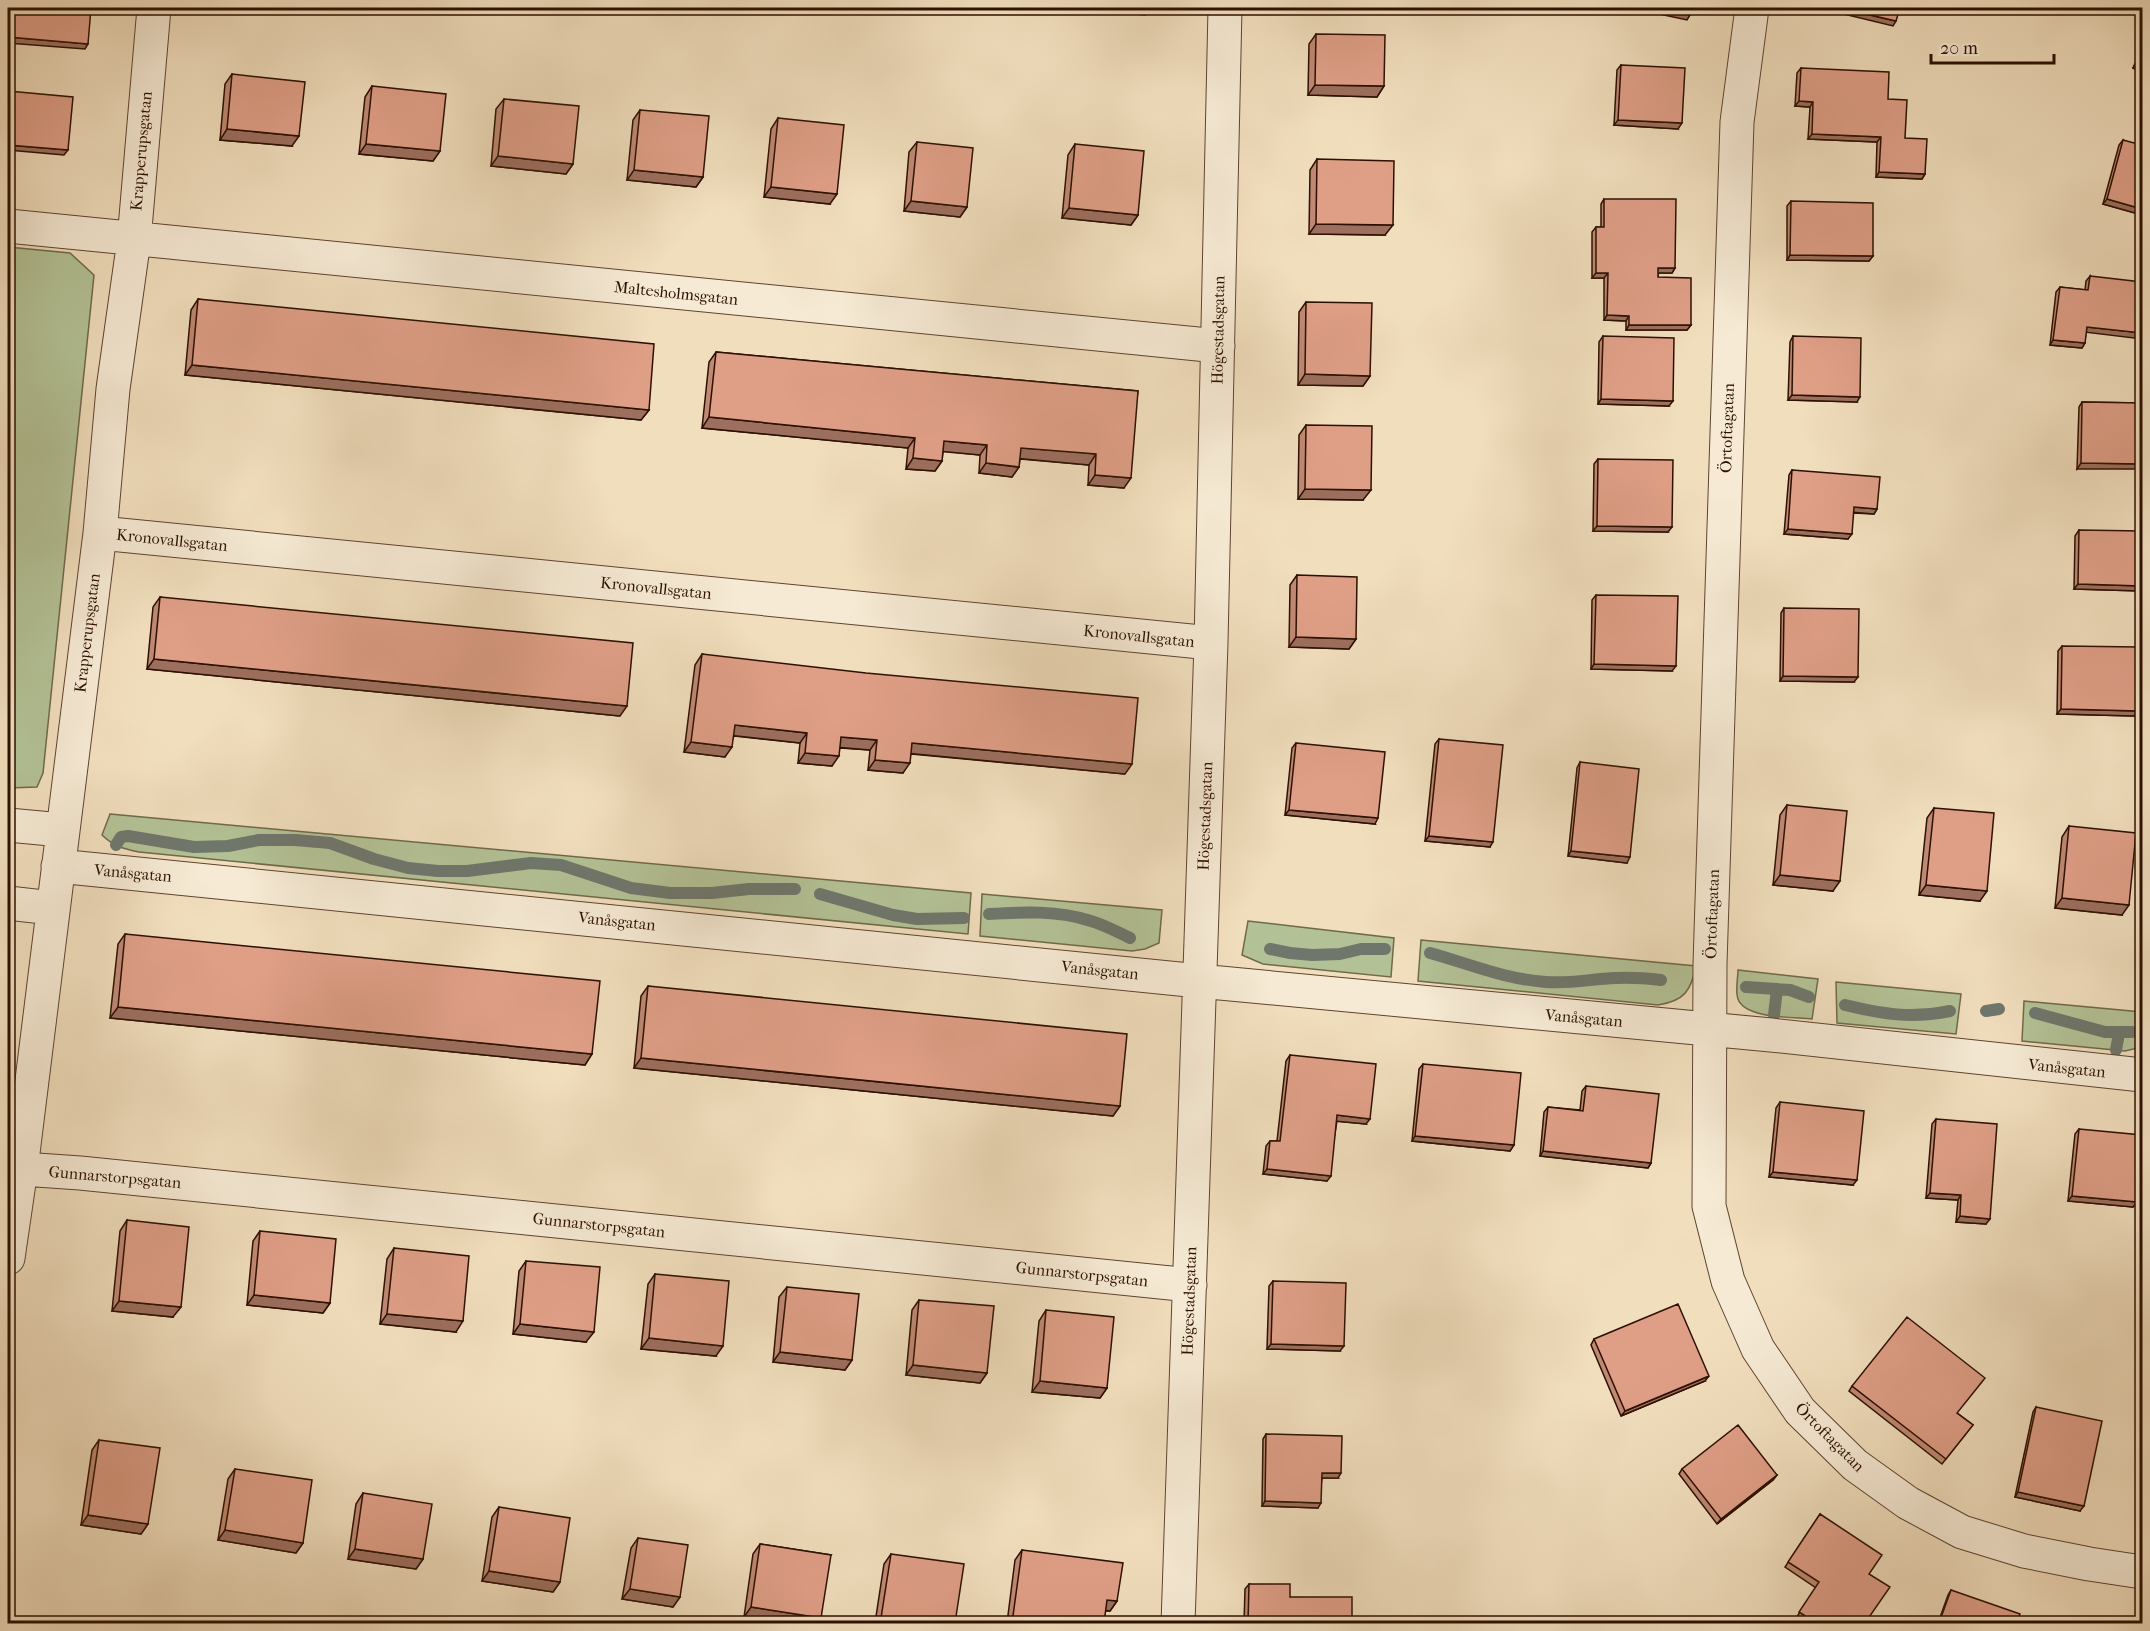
<svg xmlns="http://www.w3.org/2000/svg" width="2150" height="1631" viewBox="0 0 2150 1631" font-family="'IM FELL French Canon',serif">
	<style>
		.green { fill: #b3c296; stroke: #70694b; stroke-width: 1.5 }
		.lines { fill: none; stroke-linecap: round; stroke-linejoin: round }
		.stream { stroke: #6f776d; stroke-width: 12 }
		.minor-casing { stroke: #5e442f; stroke-width: 35 }
		.minor { stroke: #f6ead4; stroke-width: 33 }
		.wall { fill: #c08974; stroke: #2d1000; stroke-width: 1.5 }
		.shaded-wall { fill: #9c6f5e; stroke: #2d1000; stroke-width: 1.5 }
		.building { fill: #df9f87; stroke: #2d1000; stroke-width: 1.5 }
		.labels { text-anchor: middle; dominant-baseline: central; stroke-width: 5; stroke-linejoin: round; paint-order: stroke }
		.street-label { font-size: 16px; fill: #2d1000; stroke: #f6ead4 }
	</style>
	<rect width="100%" height="100%" fill="#f1debd"/>
	<filter id="stains"><feTurbulence type="fractalNoise" baseFrequency=".00333" numOctaves="4"/><feColorMatrix values="0 0 0 0 .2 0 0 0 0 .09 0 0 0 0 .02 0 0 0 .5 -.17"/></filter>
	<radialGradient id="worn" r=".72"><stop offset=".6" stop-color="#630" stop-opacity="0"/><stop offset="1" stop-color="#630" stop-opacity=".3"/></radialGradient>
	<!-- green -->
	<path class="green" d="M8 247 70 253 94 275 43 773 37 787 8 788Z
		M110 814 971 893 968 934 139 852C124 849 113 846 102 835Z
		M982 894 1162 910 1159 943 1145 949 1132 951 980 936Z
		M1248 921 1394 938 1391 977 1263 964 1242 955Z
		M1421 940 1696 966C1691 991 1684 1001 1658 1005L1418 981Z
		M1738 970 1818 979 1812 1019C1795 1017 1745 1019 1738 999 1735 991 1738 978 1738 970Z
		M1836 982 1961 994 1956 1034 1837 1023Z
		M2024 1001 2142 1012V1047L2125 1051 2022 1041Z"/>
	<g class="lines">
		<!-- stream -->
		<path class="stream" d="M116 845 121 837 128 836 194 847 228 846 259 840H295L330 843 374 859 408 868 438 871H467L531 863 561 865 631 888 670 893H712L749 889H795
			M820 894 893 915 917 919 964 918
			M989 914C1023 912 1058 910 1091 921 1105 925 1117 932 1130 938
			M1270 949 1290 953 1312 955 1340 954 1361 949H1385
			M1430 953C1470 964 1504 979 1546 982 1569 984 1592 979 1615 978 1631 977 1645 978 1661 980
			M1746 987 1790 990 1809 997
			M1845 1005C1883 1014 1911 1019 1950 1011
			M1986 1011 1999 1009
			M2035 1013 2105 1032H2132
			M1774 1015 1777 989
			M2116 1050 2119 1033"/>
		<!-- minor casing -->
		<g class="minor-casing">
			<path id="minor" d="M1752 8 1737 122 1710 964 1709 1206 1728 1281 1758 1349 1800 1411 1855 1465 1908 1503 1962 1532 2024 1551 2089 1564 2142 1572
				M8 226 1218 346
				M100 533 1211 643
				M8 825 62 830
				M58 866 1199 981 1771 1035 2142 1075
				M8 903 52 908
				M8 1168 80 1173 1190 1285
				M8 1258 21 1169 100 533 113 389 134 240 154 8
				M1178 1624 1211 643 1225 8"/>
		</g>
		<!-- minor -->
		<use href="#minor" class="minor"/>
	</g>
	<!-- wall -->
	<path class="wall" d="M1316 34 1384 86 1377 97 1308 95 1309 44Z
		M2142 46V72L2133 68Z
		M1621 65 1678 129 1614 125 1617 70Z
		M1801 68 1888 99 1905 138 1925 174 1922 179 1876 177 1877 142 1808 139 1810 107 1795 106 1797 73Z
		M232 74 292 146 220 140 225 84Z
		M372 86 440 151 433 161 359 154 365 97Z
		M504 99 573 164 566 174 491 166 496 109Z
		M640 110 703 177 696 187 627 180 633 120Z
		M778 118 830 204 764 197 771 129Z
		M2123 140 2142 215 2103 204 2119 145Z
		M917 142 967 207 960 217 904 211 909 152Z
		M1075 144 1138 215 1131 225 1062 218 1068 155Z
		M1317 159 1385 235 1309 234 1310 170Z
		M1604 199 1675 268 1672 273H1658V277L1691 325 1687 330H1626V321L1604 320V278H1592V232L1596 227H1601V204Z
		M1791 201 1873 256 1869 261 1787 260V206Z
		M2090 276 2085 343 2082 348 2050 345 2056 292 2060 287 2085 290 2086 281Z
		M198 299 649 410 641 420 185 375 191 310Z
		M1306 302 1370 376 1363 386 1298 385 1299 312Z
		M1603 336 1669 406 1598 404 1599 342Z
		M1793 336 1857 402 1788 400 1790 342Z
		M716 352 1138 391 1124 488 1088 485 1089 465 1020 459 1019 467 1012 477 979 473 980 455 943 451 942 461 935 471 906 469 908 448 702 428 709 362Z
		M2082 402 2142 403 2077 469 2079 407Z
		M1306 425 1363 500 1298 499 1299 435Z
		M1598 459 1668 532 1593 531 1594 464Z
		M1792 470 1877 509 1874 514 1853 513 1848 539 1784 534 1789 475Z
		M2079 530 2140 591 2074 589 2075 536Z
		M1297 575 1356 639 1349 649 1289 647 1290 585Z
		M1596 595 1672 671 1591 669 1592 600Z
		M160 597 620 716 147 669 153 607Z
		M1784 608 1854 682 1780 681 1781 613Z
		M2062 646 2134 716 2057 714 2058 651Z
		M702 654 1125 774 911 754 903 773 868 770 870 750 840 748 832 766 798 763 800 743 734 736 725 757 684 752 695 665Z
		M1439 739 1490 847 1425 841 1435 744Z
		M1296 743 1375 824 1285 815 1292 748Z
		M1580 762 1627 863 1568 856 1577 768Z
		M1787 805 1833 891 1773 885 1780 815Z
		M1934 808 1980 901 1919 895 1927 818Z
		M2069 826 2122 915 2055 908 2062 837Z
		M125 934 592 1054 585 1065 110 1018 118 944Z
		M648 986 1120 1106 1113 1116 634 1068 641 996Z
		M1290 1055 1366 1124 1337 1121 1327 1181 1263 1174 1266 1146 1270 1141H1277L1286 1061Z
		M1423 1064 1514 1145 1510 1151 1412 1141 1419 1069Z
		M1586 1086 1651 1163 1648 1168 1540 1156 1544 1112 1548 1107 1580 1110 1582 1091Z
		M1780 1102 1853 1185 1769 1177 1776 1108Z
		M1936 1119 1986 1224 1956 1222 1958 1200 1926 1198 1932 1124Z
		M2079 1129 2137 1202 2133 1207 2068 1201 2075 1134Z
		M127 1220 173 1317 112 1311 120 1231Z
		M260 1231 330 1303 323 1313 247 1305 253 1241Z
		M394 1248 456 1332 380 1324 387 1259Z
		M526 1261 586 1342 513 1334 519 1271Z
		M655 1274 716 1356 641 1349 648 1284Z
		M1273 1281 1340 1351 1267 1349 1269 1286Z
		M787 1287 852 1360 845 1370 773 1362 779 1297Z
		M919 1300 987 1373 980 1383 906 1375 912 1310Z
		M1046 1310 1107 1388 1100 1398 1032 1392 1039 1321Z
		M1594 1339 1705 1381 1621 1416 1591 1345Z
		M1852 1386 1957 1413 1973 1425 1942 1464 1849 1391Z
		M2036 1407 2080 1511 2015 1497 2033 1412Z
		M1266 1434 1338 1478H1322L1318 1508 1262 1506 1263 1439Z
		M99 1440 148 1524 141 1534 81 1525 92 1450Z
		M235 1469 303 1543 296 1553 218 1540 228 1479Z
		M1682 1469 1777 1475 1773 1480 1717 1524 1679 1474Z
		M363 1493 423 1559 416 1569 348 1559 356 1504Z
		M499 1507 560 1582 553 1592 482 1581 492 1517Z
		M1820 1514 1865 1623H1805L1796 1618 1816 1588 1785 1567Z
		M638 1538 680 1597 673 1607 622 1599 631 1548Z
		M760 1544 831 1555 744 1617 753 1554Z
		M1022 1550 1117 1601 1110 1611H1105L1104 1623H1007L1015 1560Z
		M891 1554 955 1623H875L884 1564Z
		M1249 1584 1290 1597 1352 1623H1244L1245 1589Z
		M1951 1590 2016 1623H1938L1948 1595Z"/>
	<!-- shaded-wall -->
	<path class="shaded-wall" d="M1077 8H1150L1145 15Z
		M1631 8H1658L1690 15 1687 20Z
		M1819 8H1840L1896 21 1893 26Z
		M8 37 88 44 85 49 8 43Z
		M2136 63 2142 65V72L2133 68Z
		M1315 85 1384 86 1377 97 1308 95Z
		M1799 101 1813 102 1810 107 1795 106Z
		M1618 120 1682 123 1678 129 1614 125Z
		M227 129 299 136 292 146 220 140Z
		M1812 134 1881 137 1877 142 1808 139Z
		M366 144 440 151 433 161 359 154Z
		M8 145 68 150 64 155 8 150Z
		M498 156 573 164 566 174 491 166Z
		M634 170 703 177 696 187 627 180Z
		M1879 172 1925 174 1922 179 1876 177Z
		M771 187 837 194 830 204 764 197Z
		M2107 199 2142 209V215L2103 204Z
		M911 201 967 207 960 217 904 211Z
		M1069 208 1138 215 1131 225 1062 218Z
		M1316 224 1393 225 1385 235 1309 234Z
		M1790 255 1873 256 1869 261 1787 260Z
		M1658 268H1675L1672 273H1654Z
		M1596 273H1608L1604 278H1592Z
		M1607 315 1629 316 1626 321 1604 320Z
		M1629 325H1691L1687 330H1626Z
		M2087 327 2142 333V339L2084 332Z
		M2053 340 2085 343 2082 348 2050 345Z
		M192 365 649 410 641 420 185 375Z
		M1305 374 1370 376 1363 386 1298 385Z
		M1792 395 1860 397 1857 402 1788 400Z
		M1601 399 1673 401 1669 406 1598 404Z
		M709 417 915 438 908 448 702 428Z
		M944 441 987 445 980 455 937 451Z
		M1021 448 1079 452 1096 454 1089 465 1014 458Z
		M913 458 942 461 935 471 906 469Z
		M986 463 1019 467 1012 477 979 473Z
		M2081 463 2142 464V469H2077Z
		M1095 475 1131 478 1124 488 1088 485Z
		M1305 489 1371 490 1363 500 1298 499Z
		M1854 507 1877 509 1874 514 1850 512Z
		M1597 526 1672 527 1668 532 1593 531Z
		M1788 529 1852 534 1848 539 1784 534Z
		M2078 584 2142 586V587L2140 591 2074 589Z
		M1296 637 1356 639 1349 649 1289 647Z
		M154 659 627 706 620 716 147 669Z
		M1594 664 1676 666 1672 671 1591 669Z
		M1783 676 1858 677 1854 682 1780 681Z
		M2061 709 2138 711 2134 716 2057 714Z
		M735 725 807 733 800 743 728 735Z
		M841 737 877 740 870 750 834 747Z
		M691 742 732 747 725 757 684 752Z
		M912 743 1132 764 1125 774 905 753Z
		M805 753 839 756 832 766 798 763Z
		M875 760 910 763 903 773 868 770Z
		M1289 810 1378 818 1375 824 1285 815Z
		M1429 836 1493 842 1490 847 1425 841Z
		M1571 851 1630 857 1627 863 1568 856Z
		M1780 875 1840 881 1833 891 1773 885Z
		M1926 885 1987 891 1980 901 1919 895Z
		M2062 898 2129 905 2122 915 2055 908Z
		M118 1007 592 1054 585 1065 110 1018Z
		M641 1058 1120 1106 1113 1116 634 1068Z
		M1337 1115 1370 1119 1366 1124 1334 1121Z
		M1415 1136 1514 1145 1510 1151 1412 1141Z
		M1543 1151 1651 1163 1648 1168 1540 1156Z
		M1267 1169 1331 1176 1327 1181 1263 1174Z
		M1773 1172 1857 1180 1853 1185 1769 1177Z
		M1930 1193 1961 1195 1958 1200 1926 1198Z
		M2072 1196 2137 1202 2133 1207 2068 1201Z
		M1960 1216 1990 1219 1986 1224 1956 1222Z
		M254 1295 330 1303 323 1313 247 1305Z
		M119 1301 181 1307 173 1317 112 1311Z
		M387 1314 463 1321 456 1332 380 1324Z
		M520 1324 594 1332 586 1342 513 1334Z
		M649 1338 723 1346 716 1356 641 1349Z
		M1271 1344 1344 1346 1340 1351 1267 1349Z
		M780 1352 852 1360 845 1370 773 1362Z
		M913 1365 987 1373 980 1383 906 1375Z
		M1709 1376 1705 1381 1621 1416 1625 1411Z
		M1040 1381 1107 1388 1100 1398 1032 1392Z
		M1322 1473H1341L1338 1478H1318Z
		M1777 1475 1773 1480 1717 1524 1721 1519Z
		M2018 1492 2084 1506 2080 1511 2015 1497Z
		M1265 1501 1321 1503 1318 1508 1262 1506Z
		M88 1515 148 1524 141 1534 81 1525Z
		M225 1530 303 1543 296 1553 218 1540Z
		M355 1549 423 1559 416 1569 348 1559Z
		M489 1571 560 1582 553 1592 482 1581Z
		M630 1589 680 1597 673 1607 622 1599Z
		M1107 1600 1117 1601 1110 1611 1100 1610Z
		M751 1607 821 1618 817 1623H786L744 1617Z
		M881 1618 920 1623H877Z"/>
	<!-- building -->
	<path class="building" d="M8 8H91L88 44 8 37Z
		M1658 8H1692L1690 15Z
		M1840 8H1900L1896 21Z
		M1316 34 1385 35 1384 86 1315 85Z
		M2142 49V65L2136 63Z
		M1621 65 1685 68 1682 123 1618 120Z
		M1801 68 1889 72 1888 99 1907 100 1905 138 1927 139 1925 174 1879 172 1881 137 1812 134 1813 102 1799 101Z
		M232 74 305 82 299 136 227 129Z
		M372 86 446 94 440 151 366 144Z
		M8 91 73 97 68 150 8 145Z
		M504 99 579 106 573 164 498 156Z
		M640 110 709 116 703 177 634 170Z
		M778 118 844 125 837 194 771 187Z
		M2123 140 2142 145V209L2107 199Z
		M917 142 973 148 967 207 911 201Z
		M1075 144 1144 151 1138 215 1069 208Z
		M1317 159 1394 161 1393 225 1316 224Z
		M1604 199H1676L1675 268H1658V277L1691 278V325H1629V316L1607 315 1608 273H1596V227H1604Z
		M1791 201 1873 203V256L1790 255Z
		M2090 276 2142 282V333L2087 327 2085 343 2053 340 2060 287 2088 290Z
		M198 299 654 344 649 410 192 365Z
		M1306 302 1372 303 1370 376 1305 374Z
		M1603 336 1674 338 1673 401 1601 399Z
		M1793 336 1861 338 1860 397 1792 395Z
		M716 352 1138 391 1131 478 1095 475 1096 454 1021 448 1019 467 986 463 987 445 944 441 942 461 913 458 915 438 709 417Z
		M2082 402 2142 403V464L2081 463Z
		M1306 425 1372 426 1371 490 1305 489Z
		M1598 459 1673 460 1672 527 1597 526Z
		M1792 470 1880 477 1877 509 1854 507 1852 534 1788 529Z
		M2079 530 2142 531V586L2078 584Z
		M1297 575 1357 577 1356 639 1296 637Z
		M1596 595 1678 596 1676 666 1594 664Z
		M160 597 633 643 627 706 154 659Z
		M1784 608 1859 609 1858 677 1783 676Z
		M2062 646 2139 647 2138 711 2061 709Z
		M702 654 866 673 1138 698 1132 764 912 743 910 763 875 760 877 740 841 737 839 756 805 753 807 733 735 725 732 747 691 742Z
		M1439 739 1503 745 1493 842 1429 836Z
		M1296 743 1385 752 1378 818 1289 810Z
		M1580 762 1639 769 1630 857 1571 851Z
		M1787 805 1847 811 1840 881 1780 875Z
		M1934 808 1994 813 1987 891 1926 885Z
		M2069 826 2136 833 2129 905 2062 898Z
		M125 934 600 981 592 1054 118 1007Z
		M648 986 1127 1034 1120 1106 641 1058Z
		M1290 1055 1376 1064 1370 1119 1337 1115 1331 1176 1267 1169 1270 1141H1280Z
		M1423 1064 1521 1073 1514 1145 1415 1136Z
		M1586 1086 1659 1094 1651 1163 1543 1151 1548 1107 1583 1111Z
		M1780 1102 1864 1111 1857 1180 1773 1172Z
		M1936 1119 1997 1124 1990 1219 1960 1216 1961 1195 1930 1193Z
		M2079 1129 2142 1135V1146L2137 1202 2072 1196Z
		M127 1220 189 1227 181 1307 119 1301Z
		M260 1231 336 1239 330 1303 254 1295Z
		M394 1248 469 1256 463 1321 387 1314Z
		M526 1261 600 1267 594 1332 520 1324Z
		M655 1274 729 1281 723 1346 649 1338Z
		M1273 1281 1346 1283 1344 1346 1271 1344Z
		M787 1287 859 1294 852 1360 780 1352Z
		M919 1300 994 1306 987 1373 913 1365Z
		M1678 1304 1709 1376 1625 1411 1594 1339Z
		M1046 1310 1114 1317 1107 1388 1040 1381Z
		M1907 1317 1985 1378 1957 1413 1973 1425 1946 1459 1852 1386Z
		M2036 1407 2102 1421 2084 1506 2018 1492Z
		M1738 1425 1777 1475 1721 1519 1682 1469Z
		M1266 1434 1342 1436 1341 1473H1322L1321 1503 1265 1501Z
		M99 1440 160 1448 148 1524 88 1515Z
		M235 1469 312 1480 303 1543 225 1530Z
		M363 1493 432 1504 423 1559 355 1549Z
		M499 1507 570 1518 560 1582 489 1571Z
		M1820 1514 1882 1555 1869 1574 1890 1587 1865 1623H1816L1799 1612 1819 1582 1788 1562Z
		M638 1538 688 1545 680 1597 630 1589Z
		M760 1544 831 1555 821 1618 751 1607Z
		M1022 1550 1123 1563 1117 1601 1107 1600 1104 1623H1012Z
		M891 1554 964 1564 955 1623H920L881 1618Z
		M1249 1584H1290V1597H1352V1623H1248Z
		M1951 1590 2020 1614 2016 1623H1939Z"/>
	<g class="labels">
		<!-- street labels -->
		<g class="street-label">
			<text transform="translate(141 151) rotate(-85)">Krapperupsgatan</text>
			<text transform="translate(676 293) rotate(6)">Maltesholmsgatan</text>
			<text transform="translate(1218 330) rotate(-89)">Högestadsgatan</text>
			<text transform="translate(1727 428) rotate(-88)">Örtoftagatan</text>
			<text transform="translate(172 540) rotate(6)">Kronovallsgatan</text>
			<text transform="translate(656 588) rotate(6)">Kronovallsgatan</text>
			<text transform="translate(87 633) rotate(-83)">Krapperupsgatan</text>
			<text transform="translate(1139 636) rotate(6)">Kronovallsgatan</text>
			<text transform="translate(1205 816) rotate(-88)">Högestadsgatan</text>
			<text transform="translate(133 873) rotate(5)">Vanåsgatan</text>
			<text transform="translate(1712 914) rotate(-88)">Örtoftagatan</text>
			<text transform="translate(617 921) rotate(6)">Vanåsgatan</text>
			<text transform="translate(1100 970) rotate(6)">Vanåsgatan</text>
			<text transform="translate(1584 1018) rotate(5)">Vanåsgatan</text>
			<text transform="translate(2067 1068) rotate(6)">Vanåsgatan</text>
			<text transform="translate(115 1177) rotate(5)">Gunnarstorpsgatan</text>
			<text transform="translate(599 1225) rotate(6)">Gunnarstorpsgatan</text>
			<text transform="translate(1082 1274) rotate(6)">Gunnarstorpsgatan</text>
			<text transform="translate(1189 1301) rotate(-88)">Högestadsgatan</text>
			<text transform="translate(1830 1437) rotate(45)">Örtoftagatan</text>
		</g>
	</g>
	<!-- margin -->
	<rect width="2150" height="1631" fill="none" stroke="#f1debd" stroke-width="30"/>
	<rect x="9" y="9" width="2132" height="1613" fill="none" stroke="#2d1000" stroke-width="3"/>
	<rect x="15" y="15" width="2120" height="1601" fill="none" stroke="#2d1000" stroke-width="1.5"/>
	<!-- scale -->
	<path d="M1931 54v9h123v-9" fill="none" stroke="#2d1000" stroke-width="3"/>
	<text x="1940" y="54" font-size="18" fill="#2d1000" stroke="#f6ead4" stroke-width="4.5" paint-order="stroke">20 m</text>
	<rect width="100%" height="100%" filter="url(#stains)"/>
	<rect width="100%" height="100%" fill="url(#worn)"/>
</svg>
